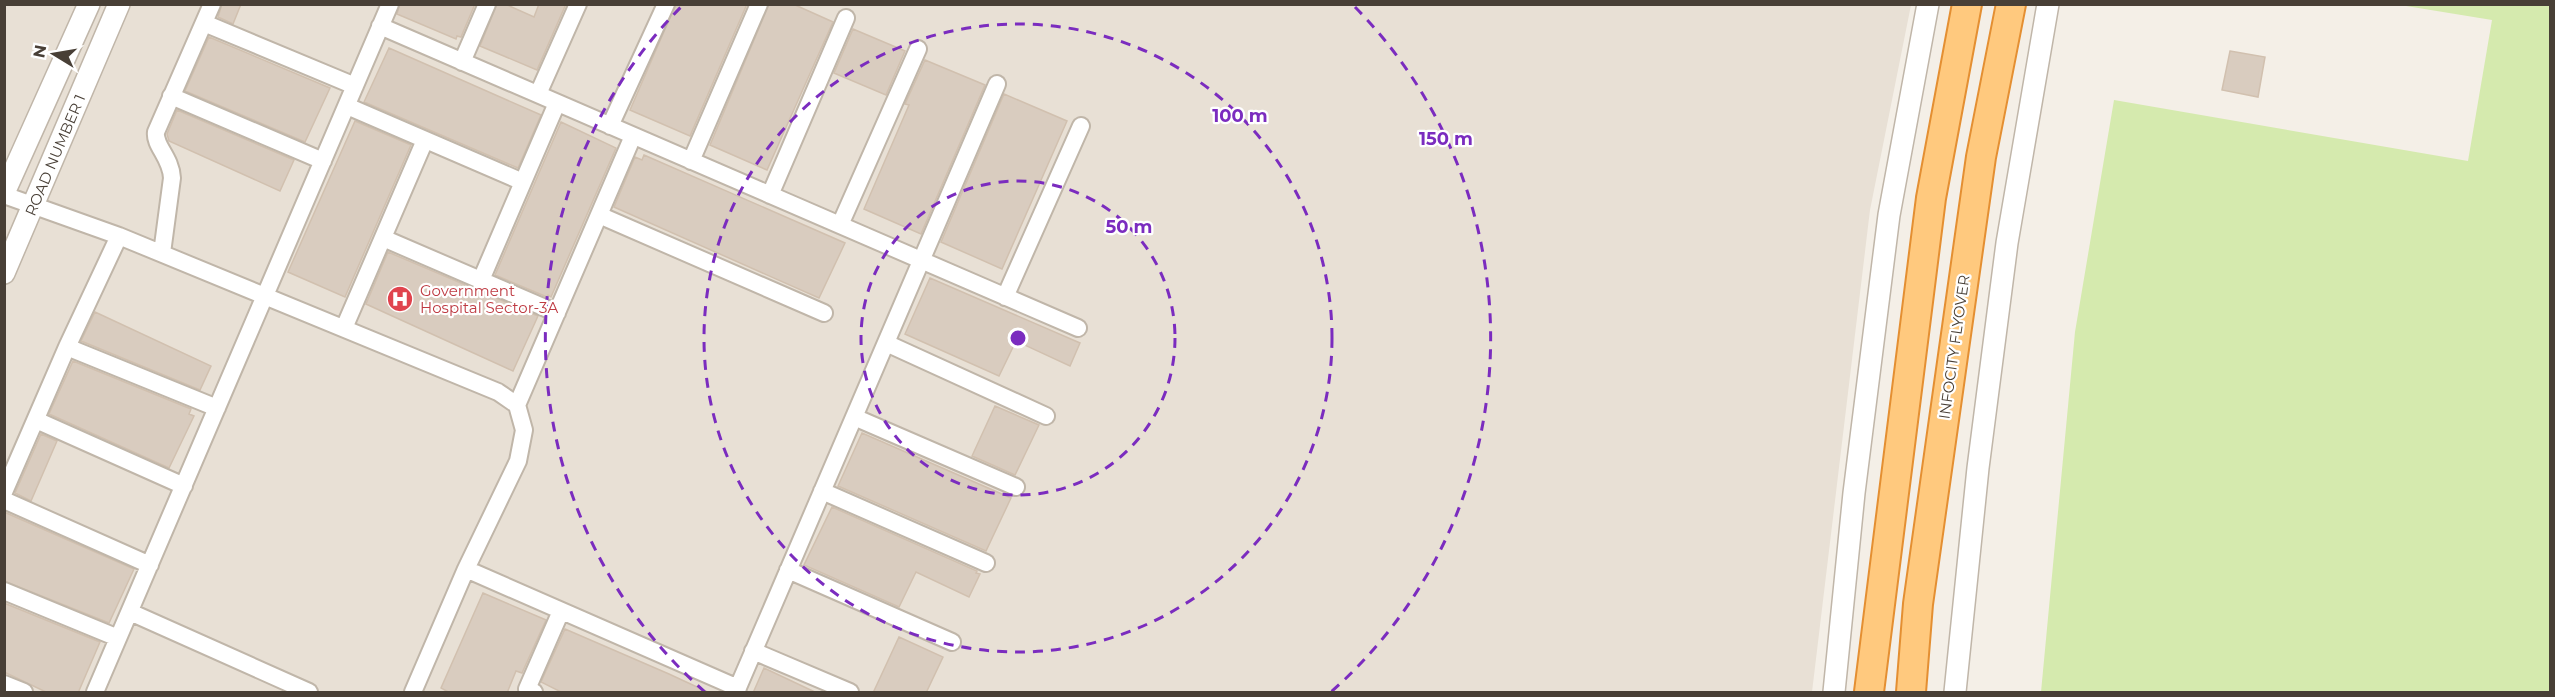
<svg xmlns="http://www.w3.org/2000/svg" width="2555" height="697" viewBox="0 0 2555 697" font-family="Montserrat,sans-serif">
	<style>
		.residential { fill: #e8e0d5 }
		.green { fill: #d5eaae }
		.building { fill: #d9ccbf; stroke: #d1c0af; stroke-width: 1.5 }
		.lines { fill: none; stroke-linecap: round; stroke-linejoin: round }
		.minor-casing { stroke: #c0b6a9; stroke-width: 20 }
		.tertiary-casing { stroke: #c0b6a9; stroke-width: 24 }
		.trunk-casing { stroke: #e48f32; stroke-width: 32 }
		.minor { stroke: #fff; stroke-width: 16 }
		.tertiary { stroke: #fff; stroke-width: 21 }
		.trunk { stroke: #ffc97e; stroke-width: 28 }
		.ring { fill: none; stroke: #7b2cbf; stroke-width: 3; stroke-dasharray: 10 8 }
		.labels { text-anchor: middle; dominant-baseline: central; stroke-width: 4.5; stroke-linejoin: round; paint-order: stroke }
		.street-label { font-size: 15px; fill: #483f36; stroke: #fff }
		.health-label { font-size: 15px; fill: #be3a42; stroke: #fff; text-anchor: start }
		.centre { fill: #7b2cbf; stroke: #fff; stroke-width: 3 }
		.ring-label { font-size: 18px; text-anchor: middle; font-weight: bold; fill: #7b2cbf; stroke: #fff; stroke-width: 4.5; stroke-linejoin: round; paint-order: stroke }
	</style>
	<rect width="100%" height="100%" fill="#f4efe7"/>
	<!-- residential -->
	<path class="residential" d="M4 5H1911L1870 210 1812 692H5Z"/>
	<!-- green -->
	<path class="green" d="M2400 5H2550V692H2041L2075 332 2114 100 2468 161 2492 20Z"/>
	<!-- building -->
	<path class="building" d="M222 4H241L233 24 218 17Z
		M400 4H475L461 37 457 36 456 39 397 14Z
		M497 4H505L534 17 539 4H566L537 70 480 46Z
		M676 4H747L690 136 630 110Z
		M769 4H793L833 22 767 170 710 145Z
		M853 29 905 51 886 95 834 73Z
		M209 37 330 88 305 142 185 91Z
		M389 48 541 115 518 168 364 102Z
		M2230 51 2265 57 2258 97 2222 90Z
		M925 60 985 85 921 234 864 209 909 105 905 104Z
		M1004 94 1067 121 1002 269 941 242Z
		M177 110 294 160 280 191 169 141 167 134Z
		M355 121 411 145 345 297 288 272Z
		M561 122 616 148 551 297 548 295 547 297 495 275Z
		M644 155 845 243 819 298 614 207 635 157 642 160Z
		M388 252 538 316 513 371 366 304Z
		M930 278 1080 343 1070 366 1016 341 999 376 905 334Z
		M95 312 211 366 200 390 81 341Z
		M73 361 191 409 189 414 194 416 169 468 49 414Z
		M995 406 1039 425 1015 475 972 456Z
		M862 433 1011 498 986 551 838 486Z
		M41 434 57 441 31 501 15 493Z
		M832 507 977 571 976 573 980 574 969 597 916 572 899 607 804 565Z
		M4 512 134 569 109 623 4 581Z
		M483 593 546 620 522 673 516 671 507 693H450L441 688Z
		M4 603 100 642 78 693H48L4 672Z
		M565 629 669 674 710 693H563L541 682Z
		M899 637 943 657 926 693H873Z
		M764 668 817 693H753Z"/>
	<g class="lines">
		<!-- minor casing -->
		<g class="minor-casing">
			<path id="minor" d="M204 23 355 86
				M380 26 1078 328
				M462 62 487 4
				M538 94 578 4
				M171 96 323 161
				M347 106 523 182 557 103
				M610 126 666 4
				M691 161 759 4
				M4 195 119 236 498 392 517 405 524 430 518 461 466 569 413 692
				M770 195 846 18
				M599 215 824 313
				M840 225 918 49
				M383 238 557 313
				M162 253 172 178C171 157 154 146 156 132L212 4
				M481 280 523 182
				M1005 297 1081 126
				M344 328 425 140
				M886 343 1046 416
				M67 347 217 408
				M517 405 633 136
				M854 417 1016 487
				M36 420 184 486
				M822 491 986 563
				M4 492 67 347 119 236
				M4 500 150 565
				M466 569 738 688
				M788 570 952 642
				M4 591 118 638
				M130 612 309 692
				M753 651 850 692
				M4 684 24 692
				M95 692 390 4
				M534 692 527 689 561 611
				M736 692 997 84"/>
		</g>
		<!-- tertiary casing -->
		<g class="tertiary-casing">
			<path id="tertiary" d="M4 193 89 4
				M4 273 119 4
				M1834 692 1854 493 1889 215 1928 4
				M1955 692 1978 468 2007 243 2048 4"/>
		</g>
		<!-- trunk casing -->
		<g class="trunk-casing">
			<path id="trunk" d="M1869 692 1931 198 1967 4
				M1911 692 1918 604 1981 157 2011 4"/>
		</g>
		<!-- minor -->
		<use href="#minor" class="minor"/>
		<!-- tertiary -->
		<use href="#tertiary" class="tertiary"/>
		<!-- trunk -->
		<use href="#trunk" class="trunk"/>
	</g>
	<!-- distance rings -->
	<g class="ring">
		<circle cx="1018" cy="338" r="157"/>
		<circle cx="1018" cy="338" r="314"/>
		<path d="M705 692A472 472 0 0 1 681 7M1355 7A472 472 0 0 1 1331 692"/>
	</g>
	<!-- icons -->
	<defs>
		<g id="hospital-disc" transform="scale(1.35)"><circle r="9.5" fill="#e0444e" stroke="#fff"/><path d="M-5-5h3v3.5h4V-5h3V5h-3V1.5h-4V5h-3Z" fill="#fff"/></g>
	</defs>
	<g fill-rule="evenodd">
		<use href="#hospital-disc" x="400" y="299"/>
	</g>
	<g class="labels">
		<!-- street labels -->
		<g class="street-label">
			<text transform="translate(55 155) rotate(-67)">ROAD NUMBER 1</text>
			<text transform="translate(1954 347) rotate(-82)">INFOCITY FLYOVER</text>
		</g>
		<!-- health labels -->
		<g class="health-label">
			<text x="420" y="290">Government<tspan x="420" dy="17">Hospital Sector-3A</tspan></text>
		</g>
	</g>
	<circle cx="1018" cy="338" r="9" class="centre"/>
	<g class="ring-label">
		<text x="1240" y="122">100 m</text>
		<text x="1446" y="145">150 m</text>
		<text x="1129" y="233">50 m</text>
	</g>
	<!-- border -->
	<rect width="2555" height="697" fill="none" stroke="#483f36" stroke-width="12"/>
	<!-- north arrow -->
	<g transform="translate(54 54) rotate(281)" stroke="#ffffff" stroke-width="4.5" paint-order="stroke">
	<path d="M0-4.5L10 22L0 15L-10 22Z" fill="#483f36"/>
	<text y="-9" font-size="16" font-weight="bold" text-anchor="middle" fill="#483f36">N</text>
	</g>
</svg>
